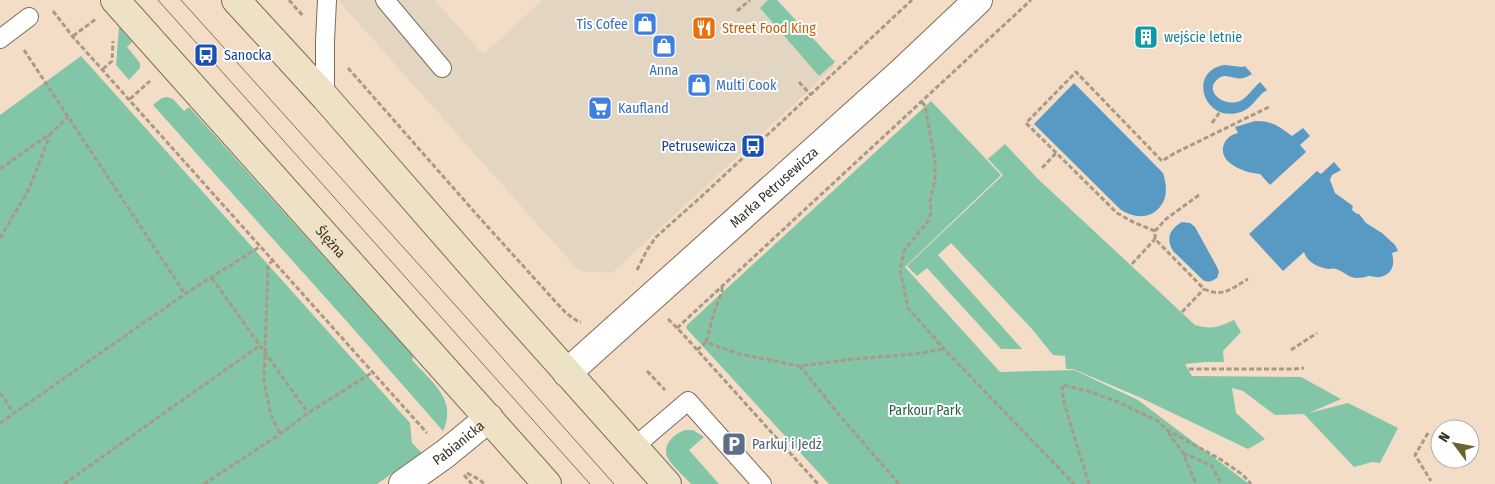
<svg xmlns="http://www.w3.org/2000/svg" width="1495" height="484" viewBox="0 0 1495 484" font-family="'Fira Sans Condensed',sans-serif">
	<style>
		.commercial { fill: #e2d6c2 }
		.green { fill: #82c6a7 }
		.water { fill: #599ac4 }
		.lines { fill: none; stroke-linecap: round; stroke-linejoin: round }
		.lane-casing { stroke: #7d6a55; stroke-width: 20 }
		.street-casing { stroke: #7d6a55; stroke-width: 30 }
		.secondary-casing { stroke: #7d6a55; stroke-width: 30 }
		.path { stroke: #a99987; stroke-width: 3; stroke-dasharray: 5 2.5; stroke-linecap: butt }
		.lane { stroke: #fff; stroke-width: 18 }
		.street { stroke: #fff; stroke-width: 28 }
		.secondary { stroke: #eee2c6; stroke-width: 28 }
		.tram { stroke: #7f7163; stroke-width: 1 }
		.labels { text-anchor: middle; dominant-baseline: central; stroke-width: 4; stroke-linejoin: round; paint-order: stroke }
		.shop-label { font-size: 14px; fill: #366cbe; stroke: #fff; text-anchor: start }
		.food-label { font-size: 14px; fill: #c56008; stroke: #fff; text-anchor: start }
		.culture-label { font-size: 14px; fill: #0d838f; stroke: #fff; text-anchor: start }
		.transit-label { font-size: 14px; fill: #164399; stroke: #fff; text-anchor: start }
		.street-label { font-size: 14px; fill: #383027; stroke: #fff }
		.park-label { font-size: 14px; fill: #27634b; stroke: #fff }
		.service-label { font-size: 14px; fill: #4e5e75; stroke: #fff; text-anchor: start }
	</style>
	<rect width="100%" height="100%" fill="#f3ddc6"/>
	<!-- commercial -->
	<path class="commercial" d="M338 0H435L483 55 542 0H775L835 66 612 273 579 271Z"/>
	<!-- green -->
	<path class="green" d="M768 0H777L835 62 819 76 760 8Z
		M119 27 132 42 127 47 140 63V68L129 80 116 65Z
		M81 56 410 423 412 443 422 453 377 484H0V115Z
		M167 97 173 99 184 111 189 107 413 356 412 360C426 376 450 394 447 416 447 421 445 427 443 431L350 325 153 105 162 98Z
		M931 101 1001 175 905 267 1000 372 1074 370 1138 400 1249 484H829L686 328 687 325Z
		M1005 144 1038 179 1195 325C1213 330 1218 327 1234 320L1241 332 1223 351 1224 362H1205L1185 364 1192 376 1301 377 1341 399 1309 413 1348 403 1398 428 1380 463 1372 462 1354 467 1304 414 1275 415 1243 391 1232 388 1236 413 1265 439 1248 449 1139 397 1073 369H1066L1065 356 1053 355 1032 329 951 243 938 255 1022 349H1001L927 268 917 276 907 266 1003 175 988 159Z
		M685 430H693L704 437 689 450 719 484H691C685 477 673 467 669 460 660 447 673 434 685 430Z"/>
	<!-- water -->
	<path class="water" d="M1224 65 1243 67 1245 66 1252 74C1236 85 1229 71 1219 78 1202 90 1223 108 1240 101 1248 97 1253 88 1260 82L1267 90C1256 96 1253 110 1237 113 1203 121 1188 71 1224 65Z
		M1074 83 1163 173C1166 182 1168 195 1162 204 1153 219 1135 219 1121 210L1034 124Z
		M1255 121C1273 121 1278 126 1292 136L1303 128 1310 136 1300 145 1306 152 1270 185 1260 174C1249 173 1239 170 1230 163 1217 153 1223 136 1238 133L1235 127Z
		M1334 162 1341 170 1332 175 1330 180 1335 193 1353 206 1352 210 1357 214H1359L1366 223 1382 233 1395 245 1398 251 1392 253C1395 264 1393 274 1380 277 1377 278 1373 276 1369 276 1365 277 1361 278 1357 278 1349 278 1343 271 1336 269 1333 268 1331 269 1328 269 1317 267 1307 262 1304 252L1283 271 1249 234 1317 171 1321 174Z
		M1182 222 1190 223 1195 227 1217 267 1219 272 1217 278C1212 281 1209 283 1203 280L1173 251C1166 239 1169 229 1182 222Z"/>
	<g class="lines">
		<!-- lane casing -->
		<g class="lane-casing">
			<path id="lane" d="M385 0 442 68
				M0 39 29 17
				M325 97V41L327 0
				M634 447 688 401 762 484"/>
		</g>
		<!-- street casing -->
		<g class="street-casing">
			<g id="street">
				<path id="s1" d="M567 373 902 72 978 0"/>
				<path id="s2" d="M403 484 445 454 489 418"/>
			</g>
		</g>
		<!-- secondary casing -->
		<g class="secondary-casing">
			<g id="secondary">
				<path id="s3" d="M115 0 547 484"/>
				<path d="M236 0 325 97 491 287 667 484"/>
			</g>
		</g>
		<!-- path -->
		<path class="path" d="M289 0 303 16
			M53 11 73 37 427 433
			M737 11 750 0
			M73 36 96 19
			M24 50 185 294
			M348 68 478 216 553 299 567 314 579 322H581
			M103 69 112 61 113 41
			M799 82 811 95
			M130 99 150 81
			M922 102 925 106 935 161V179L930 201 931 212 929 219 926 224 913 239 904 251 900 270 908 308 944 349 1074 484
			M1212 123 1220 112
			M1042 168 1056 153
			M0 169 51 133 68 117
			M1199 195 1166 219 1155 231V239L1204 289C1223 298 1232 288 1248 279
			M1155 231 1133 222 1117 213 1026 123 1076 72 1162 161 1175 153 1271 106
			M0 238 28 191 51 133
			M273 260 268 265 264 382 271 415 280 434
			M1132 264 1155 239
			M637 270 647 250 656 237 702 196 912 0
			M212 278 308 413
			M1182 312 1204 289
			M668 319 681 332 818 484
			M677 328 1031 0
			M706 342 715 309 722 292V286
			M697 350 706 342 739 354 800 366
			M1291 350 1317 333
			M1189 369H1295L1304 368
			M647 371 665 390
			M0 393 14 413
			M0 423 185 294 261 246
			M1168 432 1183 453 1196 484
			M1428 433 1415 455 1431 481
			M1183 453 1212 466 1221 484
			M467 473 480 480 484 484
			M464 475 472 484
			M64 484 259 346
			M204 484 280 434 308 413 373 372
			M899 484 840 416 800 366 853 359 915 354 944 349
			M1089 484 1064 403 1062 385 1091 392 1118 402 1158 421 1167 430 1220 459 1243 475 1251 484"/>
		<!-- lane -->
		<use href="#lane" class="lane"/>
		<!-- street -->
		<use href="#street" class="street"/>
		<!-- secondary -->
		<use href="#secondary" class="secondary"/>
		<!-- tram -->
		<path class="tram" d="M158 0 590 484
			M181 0 465 316 614 484"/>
	</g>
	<!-- icons -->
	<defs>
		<g id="shop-square" transform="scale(1.25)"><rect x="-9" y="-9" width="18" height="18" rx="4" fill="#3f7fe0" stroke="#fff"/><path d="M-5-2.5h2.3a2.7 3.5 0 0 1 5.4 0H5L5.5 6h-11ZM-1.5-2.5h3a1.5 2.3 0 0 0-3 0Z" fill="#fff"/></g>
		<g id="restaurant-square" transform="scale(1.25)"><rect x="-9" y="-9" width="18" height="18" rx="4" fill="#e8710a" stroke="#fff"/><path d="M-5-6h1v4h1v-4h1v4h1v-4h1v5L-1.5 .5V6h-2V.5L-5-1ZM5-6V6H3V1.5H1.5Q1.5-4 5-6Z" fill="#fff"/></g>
		<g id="building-square" transform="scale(1.25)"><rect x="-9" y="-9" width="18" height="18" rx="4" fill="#0f9aa8" stroke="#fff"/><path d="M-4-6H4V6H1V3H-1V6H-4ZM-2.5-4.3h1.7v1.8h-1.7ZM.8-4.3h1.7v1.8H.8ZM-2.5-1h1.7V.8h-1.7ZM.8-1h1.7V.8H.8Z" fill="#fff"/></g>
		<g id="bus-square" transform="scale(1.25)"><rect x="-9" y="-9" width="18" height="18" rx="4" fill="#1a4fb4" stroke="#fff"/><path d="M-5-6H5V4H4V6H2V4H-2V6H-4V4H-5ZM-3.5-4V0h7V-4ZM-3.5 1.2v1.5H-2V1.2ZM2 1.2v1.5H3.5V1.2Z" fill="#fff"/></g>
		<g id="supermarket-square" transform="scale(1.25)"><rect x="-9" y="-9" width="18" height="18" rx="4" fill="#3f7fe0" stroke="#fff"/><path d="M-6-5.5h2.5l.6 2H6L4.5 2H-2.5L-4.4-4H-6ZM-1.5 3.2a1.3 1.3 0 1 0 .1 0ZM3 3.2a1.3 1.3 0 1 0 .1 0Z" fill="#fff"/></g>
		<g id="parking-square" transform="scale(1.25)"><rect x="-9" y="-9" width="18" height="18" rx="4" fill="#5c6f8a" stroke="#fff"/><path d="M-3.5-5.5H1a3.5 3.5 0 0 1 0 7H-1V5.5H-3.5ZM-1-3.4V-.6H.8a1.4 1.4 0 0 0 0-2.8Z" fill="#fff"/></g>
	</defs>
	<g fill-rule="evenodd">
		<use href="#shop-square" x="645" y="24"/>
		<use href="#restaurant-square" x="704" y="28"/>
		<use href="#building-square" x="1146" y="37"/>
		<use href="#shop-square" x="664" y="46"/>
		<use href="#bus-square" x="206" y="55"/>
		<use href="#shop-square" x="699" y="85"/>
		<use href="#supermarket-square" x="600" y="108"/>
		<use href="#bus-square" x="753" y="146"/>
		<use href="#parking-square" x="734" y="444"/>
	</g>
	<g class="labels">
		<!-- shop labels -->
		<g class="shop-label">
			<text x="628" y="24" text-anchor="end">Tis Cofee</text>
			<text x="664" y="70" text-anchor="middle">Anna</text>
			<text x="716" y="85">Multi Cook</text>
			<text x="618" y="108">Kaufland</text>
		</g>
		<!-- food labels -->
		<g class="food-label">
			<text x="722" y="28">Street Food King</text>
		</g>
		<!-- culture labels -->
		<g class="culture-label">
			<text x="1164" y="37">wejście letnie</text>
		</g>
		<!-- transit labels -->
		<g class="transit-label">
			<text x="224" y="55">Sanocka</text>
			<text x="736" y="146" text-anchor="end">Petrusewicza</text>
		</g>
		<!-- street labels -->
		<g class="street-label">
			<text stroke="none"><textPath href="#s1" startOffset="278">Marka Petrusewicza</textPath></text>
			<text stroke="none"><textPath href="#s3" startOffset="324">Ślężna</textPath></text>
			<text stroke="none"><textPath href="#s2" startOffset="69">Pabianicka</textPath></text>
		</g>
		<!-- park labels -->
		<g class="park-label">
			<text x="925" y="410">Parkour Park</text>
		</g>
		<!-- service labels -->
		<g class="service-label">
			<text x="752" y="444">Parkuj i Jedź</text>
		</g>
	</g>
	<!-- north arrow -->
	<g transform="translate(1455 444) rotate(302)"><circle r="24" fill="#ffffff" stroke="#afaca9"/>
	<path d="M0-4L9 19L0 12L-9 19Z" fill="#6c622f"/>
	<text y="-8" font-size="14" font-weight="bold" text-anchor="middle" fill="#383027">N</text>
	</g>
</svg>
